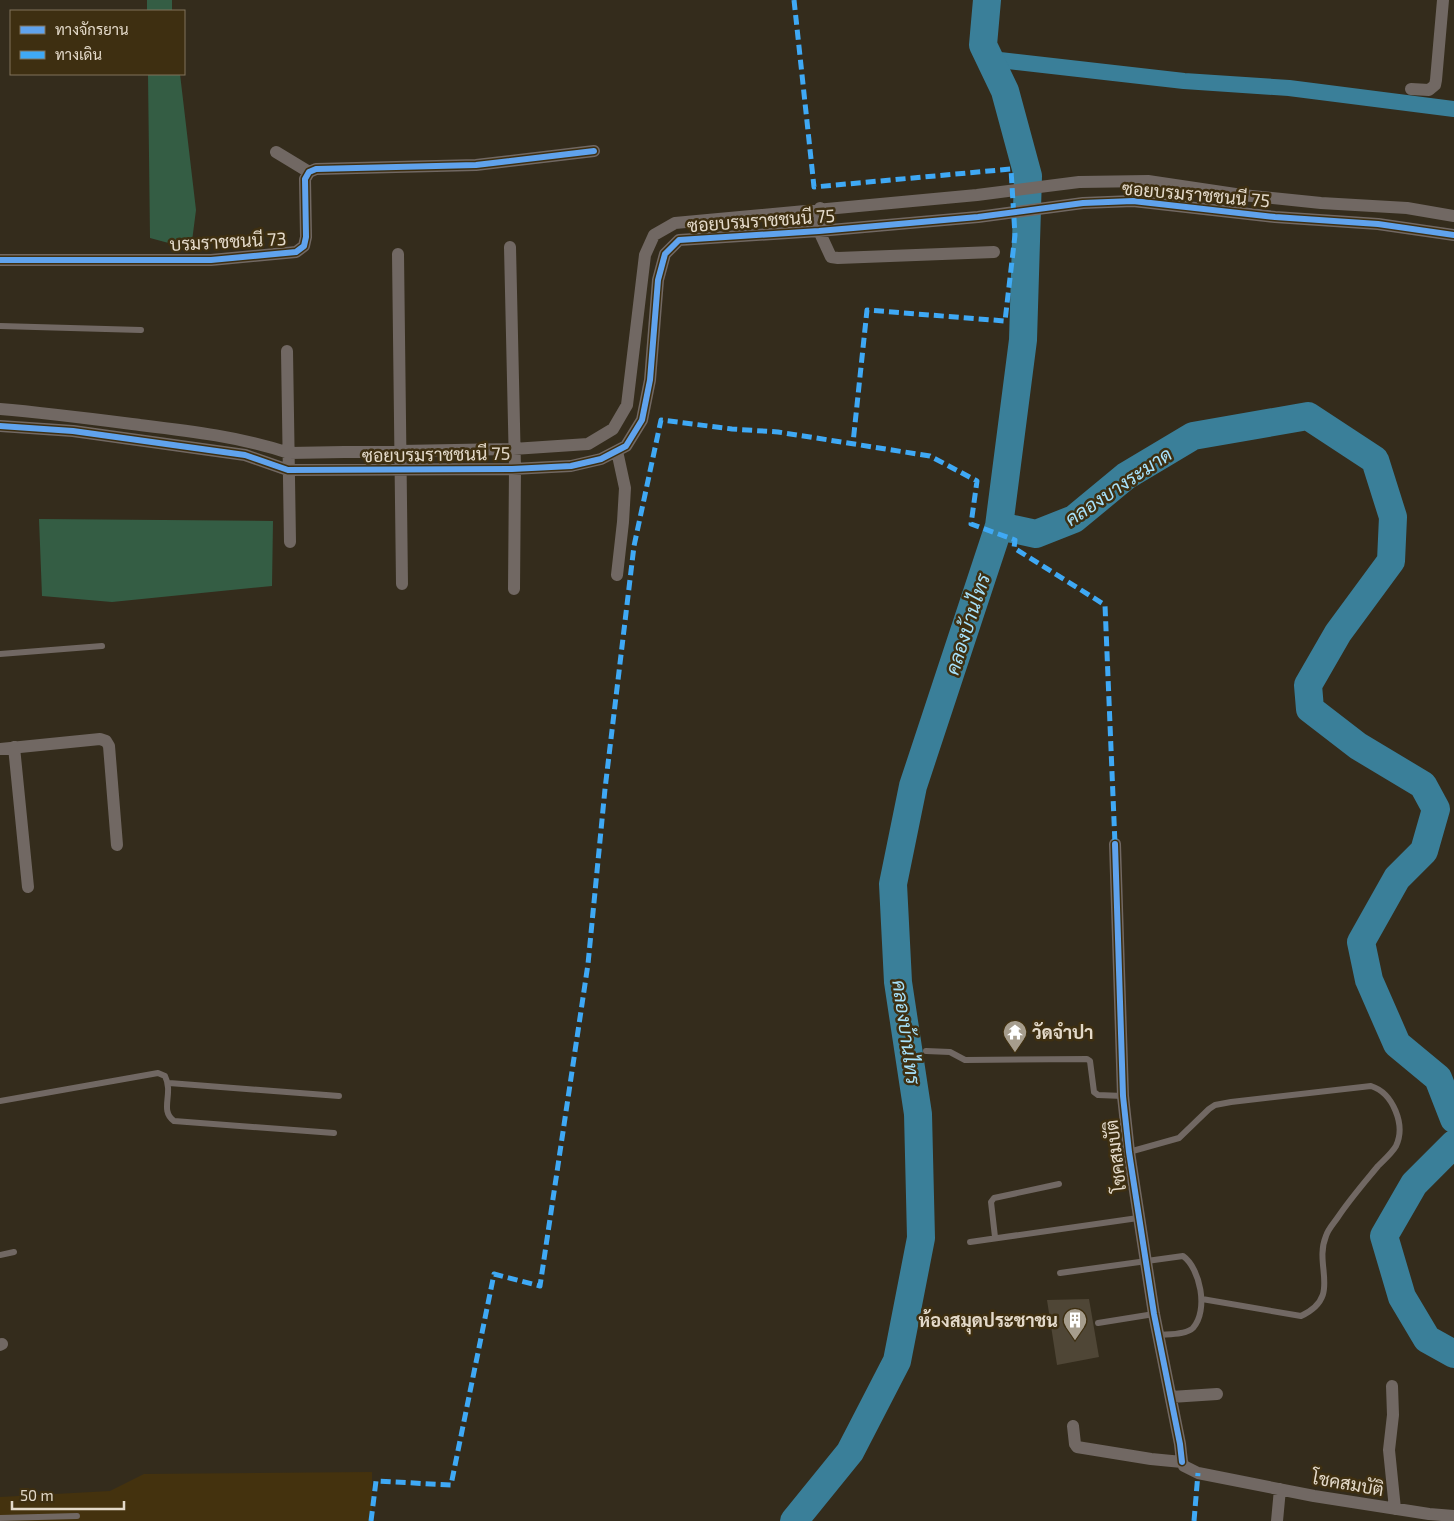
<svg xmlns="http://www.w3.org/2000/svg" width="1454" height="1521" viewBox="0 0 1454 1521" font-family="'Exo 2',Sarabun,sans-serif">
	<style>
		.built { fill: #44320e }
		.green { fill: #345d44 }
		.lines { fill: none; stroke-linecap: round; stroke-linejoin: round }
		.canal { stroke: #3a7f99; stroke-width: 16 }
		.river { stroke: #3a7f99; stroke-width: 28 }
		.building { fill: #4f4636 }
		.service { stroke: #716863; stroke-width: 6 }
		.minor { stroke: #716863; stroke-width: 12 }
		.quiet { stroke: #3fa9f5; stroke-width: 5; stroke-dasharray: 10 5; stroke-linecap: butt }
		.cycleway-casing { stroke: #3e2f11; stroke-width: 9 }
		.cycleway { stroke: #60a3ed; stroke-width: 6 }
		.labels { text-anchor: middle; dominant-baseline: central; stroke-width: 5; stroke-linejoin: round; paint-order: stroke }
		.street-label { font-size: 18px; fill: #e4daca; stroke: #3e2f11 }
		.poi-label { font-size: 18px; font-weight: bold; fill: #e4daca; stroke: #3e2f11; text-anchor: start }
		.water-label { font-size: 19px; font-style: italic; fill: #a7e2fc; stroke: #3e2f11 }
	</style>
	<rect width="100%" height="100%" fill="#342c1c"/>
	<!-- built -->
	<path class="built" d="M372 1472V1521H0V1497L110 1491 144 1474Z"/>
	<!-- green -->
	<path class="green" d="M147 0H172V11H147Z
		M148 74H180L196 210 191 249 150 238Z
		M39 519 273 521 272 586 112 602 42 596Z"/>
	<g class="lines">
		<!-- canal -->
		<path class="canal" d="M991 59 1184 81 1289 88 1454 109"/>
		<!-- river -->
		<path class="river" d="M999 526 1036 534 1074 519 1126 476 1193 436 1308 416 1375 460 1393 517 1391 561 1338 633 1308 685 1310 709 1358 746 1423 785 1436 809 1424 851 1397 878 1361 942 1369 980 1397 1044 1438 1078 1454 1119
			M1454 1144 1414 1184 1384 1236 1402 1297 1427 1339 1454 1354
			M794 1521 850 1452 897 1361 921 1238 918 1114 898 982 893 884 913 786 999 526 1023 340 1028 176 1005 91 983 45 987 0"/>
	</g>
	<!-- building -->
	<path class="building" d="M1089 1299 1099 1357 1057 1365 1047 1300Z"/>
	<g class="lines">
		<!-- service -->
		<path class="service" d="M0 326 141 330
			M0 654 102 646
			M926 1051 950 1052 965 1060 1087 1059 1090 1061 1094 1092 1098 1095 1123 1096
			M169 1083 339 1096
			M0 1101 158 1073 165 1076C174 1094 159 1110 174 1121L334 1133
			M1129 1152 1179 1138 1209 1109 1215 1105 1231 1102 1371 1086C1393 1093 1406 1125 1396 1146 1392 1153 1384 1160 1378 1166 1364 1183 1350 1199 1338 1217 1334 1223 1328 1229 1326 1236 1313 1267 1343 1296 1301 1316L1202 1299
			M995 1237 991 1202 994 1198 1059 1184
			M970 1242 1138 1218
			M0 1255 14 1252
			M1060 1273 1183 1256C1200 1268 1209 1310 1193 1328 1186 1335 1168 1334 1159 1335
			M1098 1323 1154 1314
			M0 1518 77 1516"/>
		<!-- minor -->
		<path class="minor" d="M1411 89 1429 90 1435 85 1436 80 1443 0
			M276 152 309 172
			M820 208 819 231 831 257 838 258 994 252
			M510 247 515 468 514 589
			M398 254 402 584
			M0 260H211L296 252 304 246 306 237 305 179 309 172 316 169 476 165 594 151
			M287 351 290 542
			M0 409C47 413 93 419 140 425 190 431 241 437 289 453L513 449 588 444 613 429 627 405 645 255 654 235 675 223 977 195 1079 182 1148 181 1242 195 1321 203 1407 208 1454 216
			M0 426 73 431 245 455 288 470 512 469 571 466 601 459 626 446 642 420 650 380 658 280 665 254 679 240 819 231 978 217 1083 203 1133 201 1275 217 1378 224 1454 235
			M617 451 625 488 623 522 617 575
			M14 747 28 887
			M0 749 100 739 106 741 109 746 117 845
			M1115 844 1123 1096 1129 1152 1154 1314 1180 1444 1182 1462
			M0 1345 2 1344
			M1392 1386 1393 1415 1389 1450 1395 1509
			M1171 1397 1217 1394
			M1073 1426 1075 1444 1077 1447 1151 1459 1182 1462 1184 1466 1198 1473 1314 1496 1429 1514 1454 1516
			M1277 1521 1280 1489"/>
		<!-- quiet -->
		<path class="quiet" d="M794 0 814 187 1011 169 1015 235 1005 321 867 310 853 443
			M371 1521 376 1481 451 1485 494 1274 540 1286 588 964 605 789 634 546 661 420 732 429 778 432 930 456 977 481 971 524 1015 540 1014 548 1105 605 1115 844
			M1194 1521 1198 1473"/>
		<!-- cycleway casing -->
		<g class="cycleway-casing">
			<path id="cycleway" d="M0 260H211L296 252 304 246 306 237 305 179 309 172 316 169 476 165 594 151
				M0 426 73 431 245 455 288 470 512 469 571 466 601 459 626 446 642 420 650 380 658 280 665 254 679 240 819 231 978 217 1083 203 1133 201 1275 217 1378 224 1454 235
				M1115 844 1123 1096 1129 1152 1154 1314 1180 1444 1182 1462"/>
		</g>
		<!-- cycleway -->
		<use href="#cycleway" class="cycleway"/>
	</g>
	<!-- icons -->
	<defs>
		<g id="temple-pin" transform="scale(1.25)"><path d="M0 17L-7.5 6A9.5 9.5 0 1 1 7.5 6Z" fill="#a69d8d" stroke="#3e2f11"/><path d="M0-6L5-2H3V0L6.5 2.5H4V6H1.5V3h-3V6H-4V2.5H-6.5L-3 0V-2H-5Z" fill="#fff"/></g>
		<g id="building-pin" transform="scale(1.25)"><path d="M0 17L-7.5 6A9.5 9.5 0 1 1 7.5 6Z" fill="#a69d8d" stroke="#3e2f11"/><path d="M-4-6H4V6H1V3H-1V6H-4ZM-2.5-4.3h1.7v1.8h-1.7ZM.8-4.3h1.7v1.8H.8ZM-2.5-1h1.7V.8h-1.7ZM.8-1h1.7V.8H.8Z" fill="#fff"/></g>
	</defs>
	<g fill-rule="evenodd">
		<use href="#temple-pin" x="1015" y="1032"/>
		<use href="#building-pin" x="1075" y="1320"/>
	</g>
	<g class="labels">
		<!-- street labels -->
		<g class="street-label">
			<text transform="translate(1196 194) rotate(5)">ซอยบรมราชชนนี 75</text>
			<text transform="translate(761 220) rotate(-4)">ซอยบรมราชชนนี 75</text>
			<text transform="translate(228 241) rotate(-3)">บรมราชชนนี 73</text>
			<text transform="translate(436 454) rotate(-1)">ซอยบรมราชชนนี 75</text>
			<text transform="translate(1115 1156) rotate(-97)">โชคสมบัติ</text>
			<text transform="translate(1348 1483) rotate(10)">โชคสมบัติ</text>
		</g>
		<!-- poi labels -->
		<g class="poi-label">
			<text x="1032" y="1032">วัดจำปา</text>
			<text x="1058" y="1320" text-anchor="end">ห้องสมุดประชาชน</text>
		</g>
		<!-- water labels -->
		<g class="water-label">
			<text transform="translate(1118 486) rotate(-34)">คลองบางระมาด</text>
			<text transform="translate(967 624) rotate(-72)">คลองบ้านไทร</text>
			<text transform="translate(907 1032) rotate(82)">คลองบ้านไทร</text>
		</g>
	</g>
	<!-- legend -->
	<rect x="10" y="10" width="175" height="65" fill="#3e2f11" stroke="#80735b"/>
	<rect x="20" y="26" width="25" height="8" fill="#60a3ed" stroke="#80735b"/>
	<text x="55" y="35" font-size="15" fill="#e4daca">ทางจักรยาน</text>
	<rect x="20" y="51" width="25" height="8" fill="#3fa9f5" stroke="#80735b"/>
	<text x="55" y="60" font-size="15" fill="#e4daca">ทางเดิน</text>
	<!-- scale -->
	<path d="M12 1501v8h112v-8" fill="none" stroke="#e4daca" stroke-width="2.5"/>
	<text x="20" y="1501" font-size="15" fill="#e4daca" stroke="#3e2f11" stroke-width="4" paint-order="stroke">50 m</text>
</svg>
